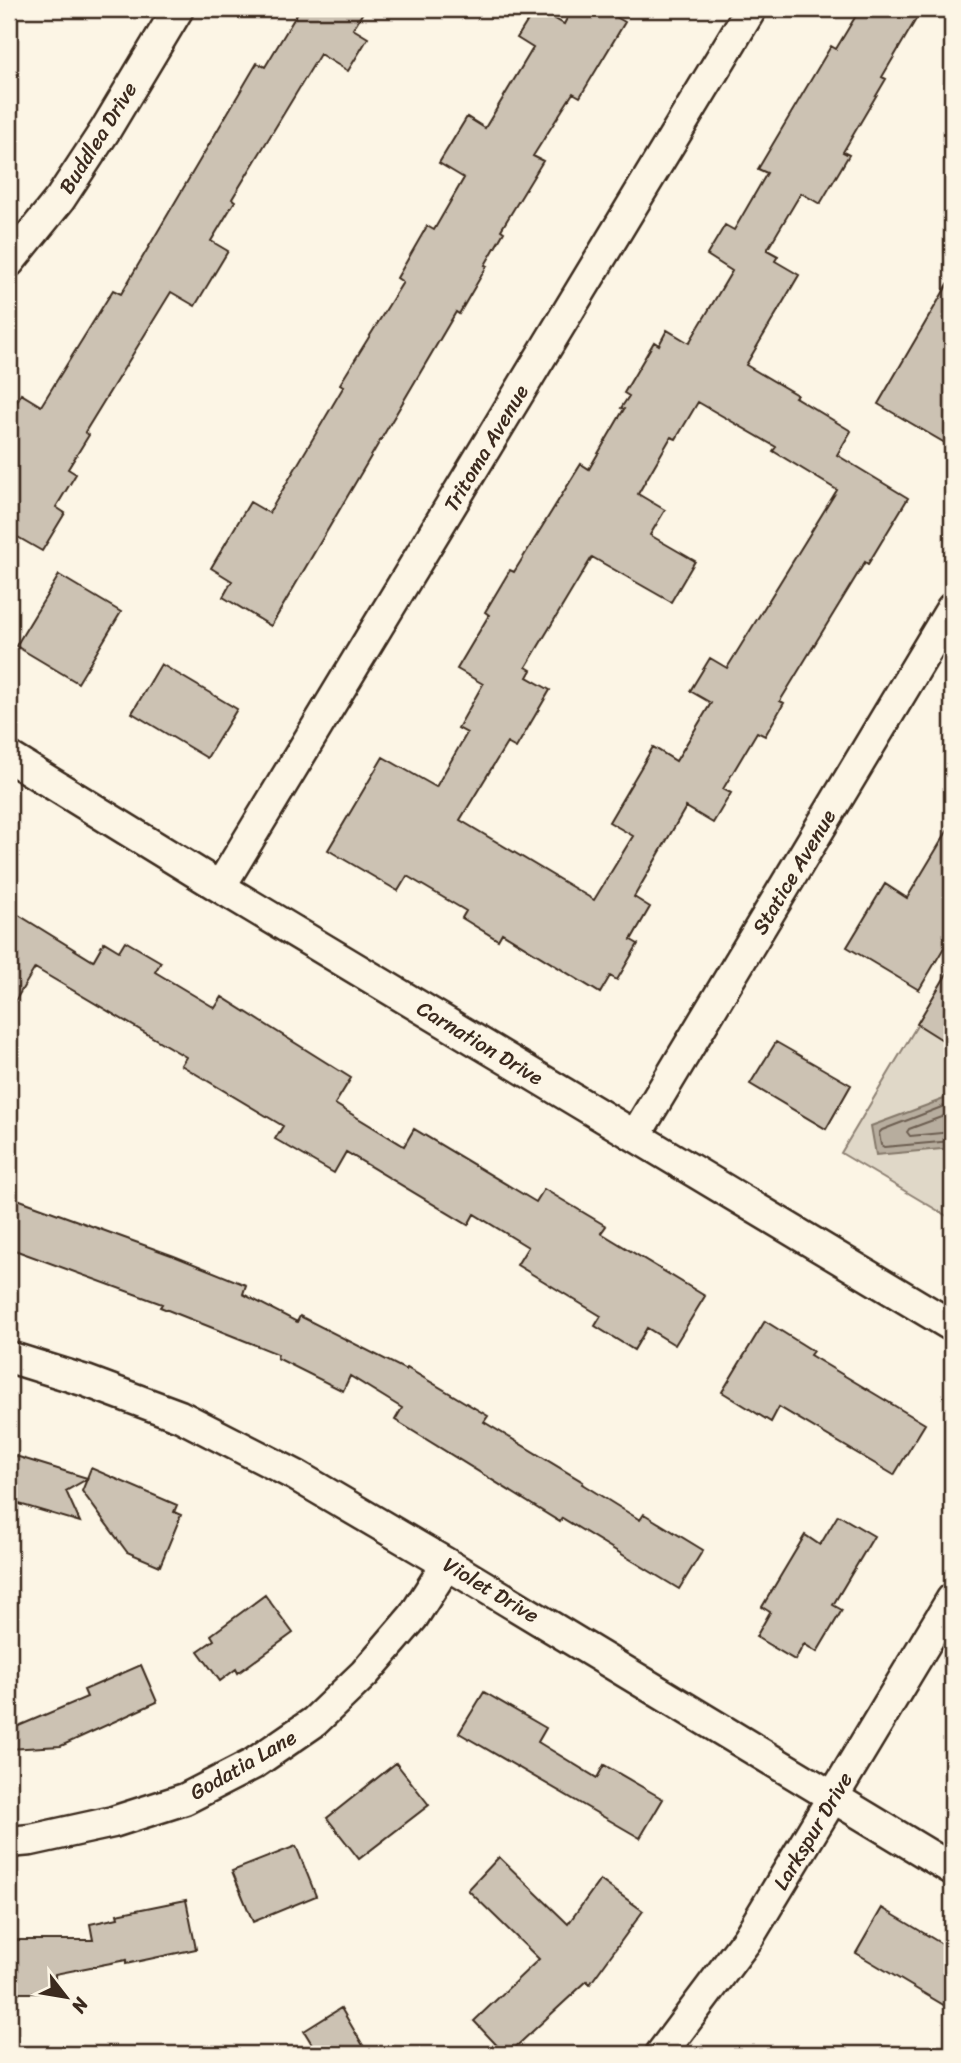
<svg xmlns="http://www.w3.org/2000/svg" width="961" height="2063" viewBox="0 0 961 2063" font-family="Sriracha,sans-serif">
	<style>
		.green { fill: #e0d8c8; stroke: #8e8173; stroke-width: 2 }
		.water { fill: #b7ad9e; stroke: #85796b; stroke-width: 2 }
		.lines { fill: none; stroke-linecap: round; stroke-linejoin: round }
		.shore { stroke: #6d5e51; stroke-width: 2 }
		.building { fill: #ccc2b3; stroke: #3b2a1e; stroke-width: 2; fill-rule: evenodd }
		.minor-casing { stroke: #3b2a1e; stroke-width: 35 }
		.minor { stroke: #fcf5e5; stroke-width: 30 }
		.labels { text-anchor: middle; dominant-baseline: central; stroke-width: 5; stroke-linejoin: round; paint-order: stroke }
		.street-label { font-size: 21px; fill: #3b2a1e; stroke: #fcf5e5 }
	</style>
	<rect width="100%" height="100%" fill="#fcf5e5"/>
	<filter id="ink" filterUnits="userSpaceOnUse"><feTurbulence type="fractalNoise" baseFrequency=".0143" numOctaves="2"/><feDisplacementMap in="SourceGraphic" scale="14" xChannelSelector="R" yChannelSelector="G"/><feConvolveMatrix kernelMatrix="1 2 1 2 8 2 1 2 1" color-interpolation-filters="sRGB"/></filter>
	<g filter="url(#ink)">
		<!-- green -->
		<path class="green" d="M943 982 952 988V1219L841 1153Z"/>
		<!-- water -->
		<path class="water" d="M952 1096V1148L876 1155 871 1126Z"/>
		<g class="lines">
			<!-- shore -->
			<path class="shore" d="M952 1103 882 1130 879 1133 881 1145 884 1147 952 1141
				M952 1113 909 1129 907 1132 910 1136 952 1132"/>
		</g>
		<!-- building -->
		<path class="building" d="M300 9H365L353 29 368 38 348 71 320 54 232 199 235 201 211 241 228 251 195 306 171 292 85 432 89 435 68 469 76 474 56 507 65 513 42 551 9 532V416L21 394 41 406 113 290 121 294 257 63 265 67Z
			M535 9H538L564 24 572 9H602L625 22 580 97 573 93 533 156 543 161 501 230 504 232 485 265 487 266 459 314 456 312 271 626 223 597 232 581 211 568 250 502 269 513 344 386 340 384 403 282 397 278 427 226 434 230 464 178 439 163 467 117 485 128 533 48 517 38Z
			M860 9H922L882 77 886 79 843 152 849 155 820 204 801 193 767 250 778 256 775 261 799 275 746 365 797 395 795 397 851 431 837 455 908 498 868 564 865 562 780 701 784 703 765 736 757 732 723 789 731 793 713 823 686 807 634 897 650 907 631 940 638 944 617 980 610 976 600 993 502 933 498 940 462 918 466 911 407 876 398 891 328 850 383 757 436 787 467 733 458 728 483 684 457 669 489 615 485 612 510 570 514 572 581 464 589 469 624 409 621 408 629 396 624 393 654 342 659 345 667 330 689 343 732 271 707 255 725 225 734 230 767 173 758 169 831 46 836 49ZM698 402 776 447 773 451 837 490 727 668 710 658 690 691 711 703 676 761 653 747 609 822 633 836 594 900 460 820 507 743 516 748 550 690 527 677 531 670 526 667 592 557 671 602 695 561 650 535 665 510 638 494 671 437 676 439Z
			M952 277V447L878 404Z
			M59 575 121 612 78 683 16 646Z
			M161 664 237 709 207 758 132 713Z
			M952 823V934L919 990 847 947 885 884 907 898Z
			M9 909 93 961 104 942 119 951 125 941 161 962 155 972 215 1008 222 997 351 1078 335 1104 404 1146 414 1129 536 1202 544 1189 606 1226 601 1233 705 1296 675 1345 647 1328 634 1350 595 1326 601 1316 517 1265 528 1247 474 1214 468 1225 346 1152 334 1173 275 1139 283 1126 181 1065 186 1057 35 968 9 1011Z
			M952 965V1046L917 1024Z
			M776 1042 851 1085 826 1129 750 1084Z
			M9 1196 174 1256 246 1285 243 1294 297 1322 300 1316 406 1370 407 1368 488 1416 484 1422 583 1482 582 1484 640 1520 644 1514 703 1550 679 1589 562 1518 560 1522 395 1420 402 1408 350 1376 343 1391 277 1358 278 1354 160 1307 162 1304 9 1248Z
			M765 1321 813 1351 810 1355 925 1424 894 1475 779 1407 771 1422 722 1392Z
			M9 1454 87 1478 91 1468 177 1505 174 1512 181 1515 160 1566 127 1552 82 1491 87 1479 66 1491 80 1522 9 1501Z
			M838 1515 874 1536 833 1605 842 1610 817 1652 804 1644 795 1660 756 1637 770 1612 762 1607 805 1535 820 1545Z
			M265 1595 293 1633 238 1673 236 1669 220 1681 198 1651 214 1640 211 1635Z
			M141 1665 157 1702 61 1746 9 1749V1730L87 1697 84 1690Z
			M484 1692 546 1728 538 1742 597 1778 604 1765 663 1799 640 1838 459 1733Z
			M396 1763 429 1805 359 1859 327 1818Z
			M296 1846 316 1896 253 1922 232 1871Z
			M499 1857 568 1924 600 1880 643 1911 590 1984 587 1981 508 2054H505L474 2021 539 1959 468 1890Z
			M186 1900 196 1949 126 1964V1960L55 1974V1993H9V1940H93L90 1924 118 1918 117 1914Z
			M882 1908 952 1950V2010L856 1953Z
			M341 2008 368 2054H318L304 2031Z"/>
		<g class="lines">
			<!-- minor casing -->
			<g class="minor-casing">
				<path id="minor" d="M9 262 60 199 106 129 178 9
					M9 757 220 887 952 1326
					M220 887 751 9
					M635 1136 952 608
					M9 1357 86 1381 180 1416 297 1476 447 1564 952 1869
					M9 1842 31 1840 113 1822 185 1799 253 1764 314 1722 365 1673 413 1617 447 1564
					M661 2054 748 1938 952 1599"/>
			</g>
			<!-- minor -->
			<use href="#minor" class="minor"/>
		</g>
	</g>
	<g class="labels">
		<!-- street labels -->
		<g class="street-label">
			<text transform="translate(98 138) rotate(-58)">Buddlea Drive</text>
			<text transform="translate(486 448) rotate(-59)">Tritoma Avenue</text>
			<text transform="translate(794 872) rotate(-59)">Statice Avenue</text>
			<text transform="translate(480 1043) rotate(31)">Carnation Drive</text>
			<text transform="translate(491 1590) rotate(31)">Violet Drive</text>
			<text transform="translate(243 1765) rotate(-30)">Godatia Lane</text>
			<text transform="translate(813 1831) rotate(-59)">Larkspur Drive</text>
		</g>
	</g>
	<!-- margin -->
	<rect width="961" height="2063" fill="none" stroke="#fcf5e5" stroke-width="35"/>
	<rect x="18" y="18" width="926" height="2028" fill="none" stroke="#3b2a1e" stroke-width="2.5" filter="url(#ink)"/>
	<!-- north arrow -->
	<g transform="translate(66 1997) rotate(121)" stroke="#fcf5e5" stroke-width="5" paint-order="stroke">
	<path d="M0-5L12 26L0 18L-12 26Z" fill="#3b2a1e"/>
	<text y="-10" font-size="19" font-weight="bold" text-anchor="middle" fill="#3b2a1e">N</text>
	</g>
</svg>
